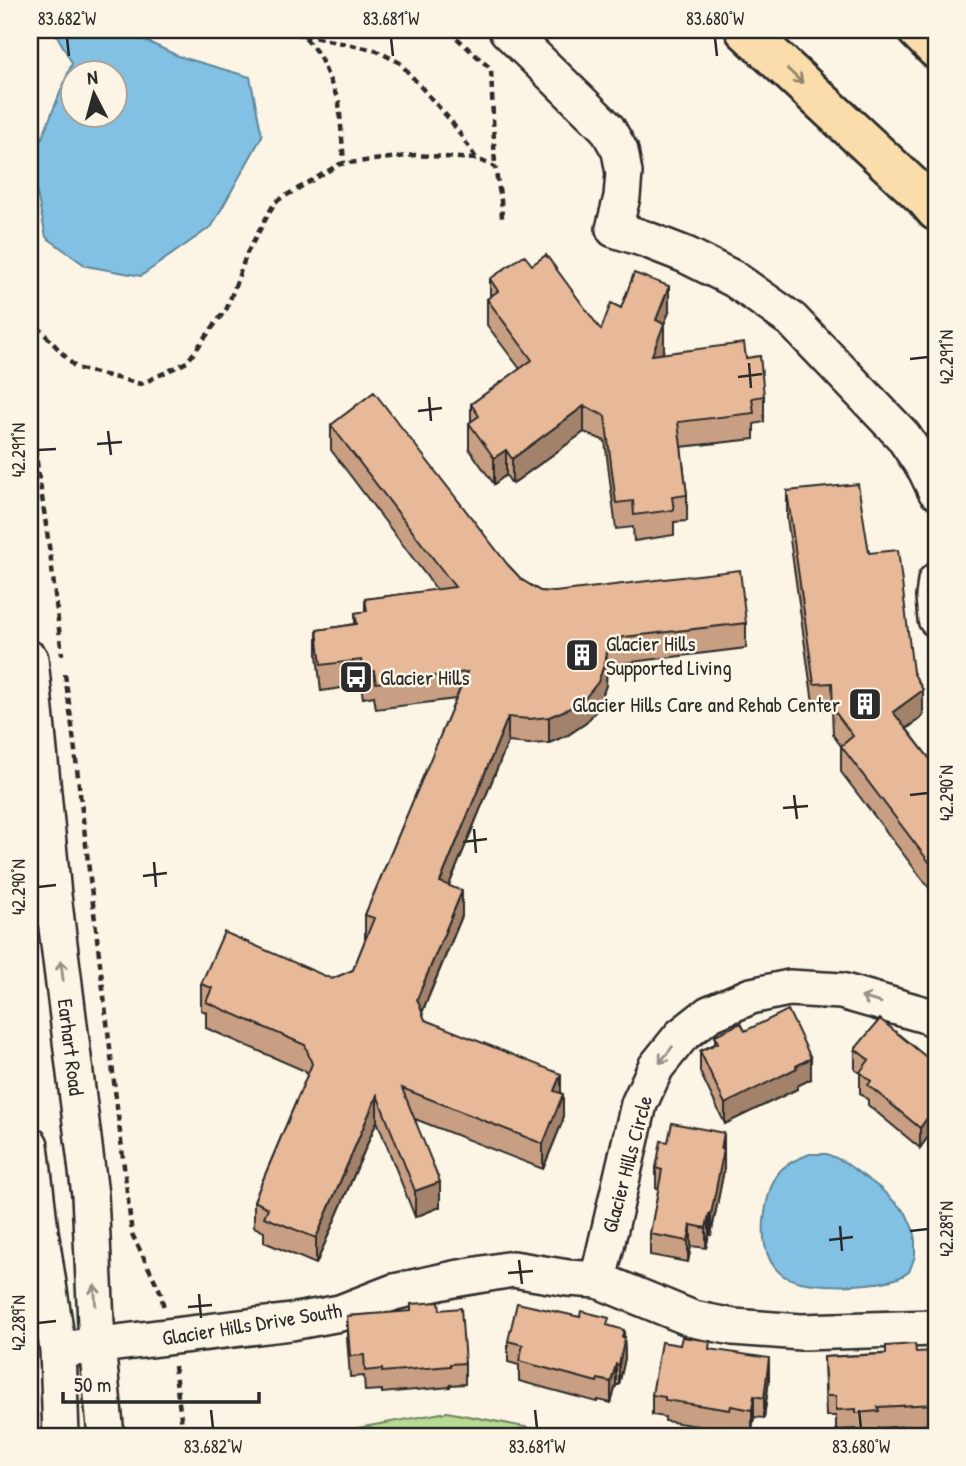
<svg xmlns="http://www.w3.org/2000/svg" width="966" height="1466" viewBox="0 0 966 1466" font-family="'Patrick Hand',sans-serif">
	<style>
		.green { fill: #b7da94; stroke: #718260; stroke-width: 2 }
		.water { fill: #82c1e3; stroke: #5f8599; stroke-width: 2; fill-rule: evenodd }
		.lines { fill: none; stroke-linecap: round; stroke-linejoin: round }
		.minor-casing { stroke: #2b2b2b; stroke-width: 40 }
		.highway-casing { stroke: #2b2b2b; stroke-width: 44 }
		.path { stroke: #2b2b2b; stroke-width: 4.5; stroke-dasharray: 7 5; stroke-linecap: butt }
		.minor { stroke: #fcf5e5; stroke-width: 35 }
		.highway { stroke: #faddab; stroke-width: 38 }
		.wall { fill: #c89f83; stroke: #2b2b2b; stroke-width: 2 }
		.shaded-wall { fill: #a2826a; stroke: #2b2b2b; stroke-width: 2 }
		.building { fill: #e8b998; stroke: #2b2b2b; stroke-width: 2 }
		.oneway { stroke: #92846b }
		.oneway2 { stroke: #949088 }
		.ticks { fill: none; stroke: #2b2b2b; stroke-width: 2.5 }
		.labels { text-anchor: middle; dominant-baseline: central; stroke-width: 5; stroke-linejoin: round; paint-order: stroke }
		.poi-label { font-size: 21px; fill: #2b2b2b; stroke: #fcf5e5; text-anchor: start }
		.street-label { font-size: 21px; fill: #2b2b2b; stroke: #fcf5e5 }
		.neatline { fill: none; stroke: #2b2b2b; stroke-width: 2.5 }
		.ticks-label { font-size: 18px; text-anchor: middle; fill: #2b2b2b }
	</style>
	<rect width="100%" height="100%" fill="#fcf5e5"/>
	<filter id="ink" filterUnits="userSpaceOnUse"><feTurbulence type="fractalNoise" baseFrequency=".0143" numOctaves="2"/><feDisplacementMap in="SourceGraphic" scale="14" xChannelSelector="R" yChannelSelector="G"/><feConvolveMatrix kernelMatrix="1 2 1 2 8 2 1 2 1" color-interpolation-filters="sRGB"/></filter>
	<g filter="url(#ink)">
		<!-- green -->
		<path class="green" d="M447 1412 572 1436H313Z"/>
		<!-- water -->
		<path class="water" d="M54 30H140V38L178 56 250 77 262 136 212 226 141 276 86 266 46 237 31 165 72 63ZM74 74H116V116H74Z
			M810 1154H827L843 1161 880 1188 906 1213 915 1234V1256L909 1272C904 1275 900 1278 895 1279 871 1287 799 1290 780 1273 772 1266 767 1255 765 1245 761 1225 767 1183 782 1169 790 1161 800 1158 810 1154Z"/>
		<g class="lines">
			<!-- minor casing -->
			<g class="minor-casing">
				<path id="minor" d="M507 30 607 128 620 151 624 173 622 197 614 229 645 239 686 255 734 279 792 320 903 436 926 470 936 491
					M936 581 934 597 936 619
					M30 659 53 895 90 1195 97 1345 106 1436
					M30 1145 40 1231 58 1350 61 1436
					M598 1280 639 1104 656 1067 681 1036 709 1014 751 996 789 988 841 991 929 1016 936 1020
					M58 1350 291 1322 340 1313 394 1292 454 1279 513 1269 568 1278 598 1280 693 1319 733 1327 801 1332 936 1328"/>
			</g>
			<!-- highway casing -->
			<g class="highway-casing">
				<path id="highway" d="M745 30 924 197 936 211
					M917 30 936 49"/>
			</g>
			<!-- path -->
			<path class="path" d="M271 30 303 35 319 55 339 102 344 163
				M448 30 491 69 495 167
				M303 35 375 50 400 63 451 121 476 158
				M30 305 37 326 30 342
				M37 326 76 368 141 384 187 362 227 308 247 253 275 202 340 164 415 155 477 159 495 167 501 200 502 218
				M30 413 51 560 62 655
				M65 674 72 726 132 1234 161 1293 164 1309
				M174 1366 182 1425 176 1436"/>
			<!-- minor -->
			<use href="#minor" class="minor"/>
			<!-- highway -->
			<use href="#highway" class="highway"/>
		</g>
		<!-- wall -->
		<path class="wall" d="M532 265 601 330 621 308 669 312 664 324V349L662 354 746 358 764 396V422L754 424V439L681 447 687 495V521L674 522V535L634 541 633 527 616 529 605 441 584 432 512 484 506 475 494 484 469 449V423L471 422V404L520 369 487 325V299L490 297V279Z
			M331 425 508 565 522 580 540 591 746 623V648L607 665 606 685 598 708 586 723 568 735 549 743 529 744 508 742 449 885 462 916 422 1013 425 1020 561 1093 563 1120 543 1169 415 1119 440 1207 415 1217 377 1121 316 1264 264 1242V1232L254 1227V1201L307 1076 305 1071 206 1028V1012L201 1010V984L332 979 353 970 365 940V915L456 699 376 709 374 696 363 698 361 685 321 691 317 655V630L355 624V613L365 612V599L437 590 331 450Z
			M787 491 869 553 913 672 923 716 907 729 936 767V897L841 772V746L833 735 832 709 814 710 787 518Z
			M745 1031 811 1079 797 1086V1089L725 1124 700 1072V1051L715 1044V1035Z
			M855 1049 930 1060 936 1055V1132L935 1127 920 1148 868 1105V1100L860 1093V1073L855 1070Z
			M724 1133V1170L711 1235 709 1234 706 1248 691 1246 688 1262 650 1255V1234L659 1190 656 1189V1168L668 1142Z
			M440 1310 465 1363V1384L450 1385V1387L382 1393V1390L365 1391 364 1376 350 1377 347 1337V1316Z
			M609 1326 624 1337 625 1358 619 1385H616L611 1403 598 1400 597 1402 519 1381V1365L508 1362V1341Z
			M710 1349 769 1379 764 1418 754 1417 752 1430 731 1427 730 1431 665 1421V1417L652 1415V1395Z
			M916 1352 936 1369V1424L879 1428V1432L856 1433V1429L836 1430V1416H826L824 1357Z"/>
		<!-- shaded-wall -->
		<path class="shaded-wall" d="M669 286V312L664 324V349L652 381V355L656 320Z
			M584 406V432L512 484V459Z
			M506 450V475L494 484V458Z
			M607 639 606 685 598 708 586 723 568 735 549 743V717Z
			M923 690V716L893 738V712Z
			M508 717V742L440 907V882Z
			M462 891V916L417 1024V999Z
			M811 1058V1079L797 1086V1089L725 1124V1104Z
			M561 1074V1099L563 1094V1120L543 1169V1144L554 1091Z
			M377 1095V1121L316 1264V1238Z
			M935 1107V1127L920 1148V1128Z
			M724 1133V1170L711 1235V1214Z
			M440 1182V1207L415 1217V1191Z
			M709 1214V1234L706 1248V1228Z
			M691 1225V1246L688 1262V1241Z
			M624 1330 625 1358 619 1385V1365Z
			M769 1358V1379L764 1418V1398Z
			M616 1364V1385L611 1403V1382Z
			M754 1396V1417L752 1430V1410Z"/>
		<!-- building -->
		<path class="building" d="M524 255 532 265 546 255 601 330 611 303 621 308 634 273 669 286 656 320 664 324 652 355 744 343 746 358 760 356 764 396 752 398 754 413 678 422 687 495 672 497 674 510 634 515 633 501 616 503 605 416 584 406 512 459 506 450 494 458 469 423 479 416 471 404 532 360 487 299 498 291 490 279Z
			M374 392 508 565 522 580 540 591 555 592 740 570 746 623 607 639 606 659 598 682 586 697 568 709 549 717 529 719 508 717 440 882 462 891 417 999 425 1020 561 1074 554 1091 563 1094 543 1144 402 1088 440 1182 415 1191 377 1095 316 1238 264 1217 268 1208 254 1201 312 1064 305 1045 206 1002 212 988 201 984 224 932 332 979 353 970 374 918 365 915 467 672 376 683 374 671 363 672 361 660 321 665 317 630 357 624 355 613 367 611 365 599 455 587 331 425Z
			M858 484 869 553 898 550 913 672 923 690 893 712 936 767V871L841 746 853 736 833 709 832 683 814 684 787 491Z
			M788 1010 811 1058 796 1066 797 1068 725 1104 700 1051 718 1043 715 1035 741 1023 745 1031Z
			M880 1019 930 1060 935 1054 936 1055V1112L935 1107 920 1128 868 1085 871 1081 860 1072 869 1060 855 1049Z
			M672 1123 724 1133 721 1149H724L711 1214H709L706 1228 691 1225 688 1241 650 1234 662 1170 656 1168 661 1141 668 1142Z
			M439 1302 440 1310 461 1308 465 1363 450 1364V1366L382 1372V1369L365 1371 364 1355 350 1356 347 1316 411 1311V1304Z
			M517 1303 580 1317 581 1311 609 1318 607 1325 624 1330 622 1337H625L619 1365 616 1364 611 1382 598 1379 597 1382 519 1361 523 1345 508 1341Z
			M682 1337 710 1341 709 1349 769 1358 764 1398 754 1396 752 1410 731 1406 730 1410 665 1400V1397L652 1395 661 1342 680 1345Z
			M915 1344 916 1352 935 1351 936 1404 878 1407 879 1411 856 1413V1409L836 1410V1396H826L824 1357 886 1354V1346Z"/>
		<!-- one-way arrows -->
		<defs><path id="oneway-shaft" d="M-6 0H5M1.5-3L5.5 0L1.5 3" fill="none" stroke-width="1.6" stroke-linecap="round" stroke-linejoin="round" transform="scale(1.75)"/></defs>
		<use class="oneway" href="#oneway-shaft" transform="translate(795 76) rotate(43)"/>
		<g class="oneway2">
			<use href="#oneway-shaft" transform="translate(62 971) rotate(-97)"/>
			<use href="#oneway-shaft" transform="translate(871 1000) rotate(-164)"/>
			<use href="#oneway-shaft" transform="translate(666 1055) rotate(128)"/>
			<use href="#oneway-shaft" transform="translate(95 1295) rotate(-93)"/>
		</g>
	</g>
	<!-- ticks -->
	<path class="ticks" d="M67 38 69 56M391 38 393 56M715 38 717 56M910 359 928 357M749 363 751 388M738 377 762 374M429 397 431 421M418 411 442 408M108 431 111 455M97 444 122 442M38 450 56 449M794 795 797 819M910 795 928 793M783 808 808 806M474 829 476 853M463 842 487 839M154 862 156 887M143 876 167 873M38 887 56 885M840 1226 842 1251M910 1231 928 1229M829 1240 853 1237M519 1260 522 1284M508 1273 533 1271M199 1294 201 1318M188 1307 212 1305M38 1323 56 1321M211 1410 213 1428M535 1410 537 1428M859 1410 861 1428"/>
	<!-- icons -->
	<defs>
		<g id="building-square" transform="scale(1.75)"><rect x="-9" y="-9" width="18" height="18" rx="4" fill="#2b2b2b" stroke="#fcf5e5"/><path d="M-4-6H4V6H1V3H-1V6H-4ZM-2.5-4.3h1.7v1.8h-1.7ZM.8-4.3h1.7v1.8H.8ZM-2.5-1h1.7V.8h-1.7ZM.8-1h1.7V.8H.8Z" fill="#fff"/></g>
		<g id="bus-square" transform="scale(1.75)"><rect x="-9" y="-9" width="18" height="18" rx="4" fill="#2b2b2b" stroke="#fcf5e5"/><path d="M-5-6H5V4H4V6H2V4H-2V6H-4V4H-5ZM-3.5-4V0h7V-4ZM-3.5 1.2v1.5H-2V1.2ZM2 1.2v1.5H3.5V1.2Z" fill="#fff"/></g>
	</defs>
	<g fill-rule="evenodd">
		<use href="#building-square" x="582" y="655"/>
		<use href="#bus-square" x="356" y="677"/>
		<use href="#building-square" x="865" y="704"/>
	</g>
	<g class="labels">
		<!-- poi labels -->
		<g class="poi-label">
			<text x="606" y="643">Glacier Hills<tspan x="606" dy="24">Supported Living</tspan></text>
			<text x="380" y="677">Glacier Hills</text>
			<text x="840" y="704" text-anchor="end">Glacier Hills Care and Rehab Center</text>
		</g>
		<!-- street labels -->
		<g class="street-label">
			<text transform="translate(71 1047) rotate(83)">Earhart Road</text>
			<text transform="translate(627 1164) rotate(-75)">Glacier Hills Circle</text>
			<text transform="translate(252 1324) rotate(-9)">Glacier Hills Drive South</text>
		</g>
	</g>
	<!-- margin -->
	<rect width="966" height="1466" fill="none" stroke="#fcf5e5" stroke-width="77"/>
	<!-- north arrow -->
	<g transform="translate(94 94) rotate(354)"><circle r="33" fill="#fcf5e5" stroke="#a8a49b" stroke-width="2"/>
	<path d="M0-5L12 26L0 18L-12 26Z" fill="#2b2b2b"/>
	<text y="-10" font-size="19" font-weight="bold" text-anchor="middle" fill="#2b2b2b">N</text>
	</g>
	<!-- scale -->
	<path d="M63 1392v10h196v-10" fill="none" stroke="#2b2b2b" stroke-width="3.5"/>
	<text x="74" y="1392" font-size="21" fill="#2b2b2b" stroke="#fcf5e5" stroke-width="5" paint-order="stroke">50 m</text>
	<rect x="38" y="38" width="890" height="1390" class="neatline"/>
	<g class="ticks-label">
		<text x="67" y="25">83.682°W</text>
		<text x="391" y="25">83.681°W</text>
		<text x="715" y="25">83.680°W</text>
		<text transform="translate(947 357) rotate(-90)" y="6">42.291°N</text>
		<text transform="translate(19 450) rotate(-90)" y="6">42.291°N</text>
		<text transform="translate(947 793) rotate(-90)" y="6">42.290°N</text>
		<text transform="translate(19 887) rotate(-90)" y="6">42.290°N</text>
		<text transform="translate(947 1229) rotate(-90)" y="6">42.289°N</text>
		<text transform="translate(19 1323) rotate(-90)" y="6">42.289°N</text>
		<text x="213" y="1453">83.682°W</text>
		<text x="537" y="1453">83.681°W</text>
		<text x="861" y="1453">83.680°W</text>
	</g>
</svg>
